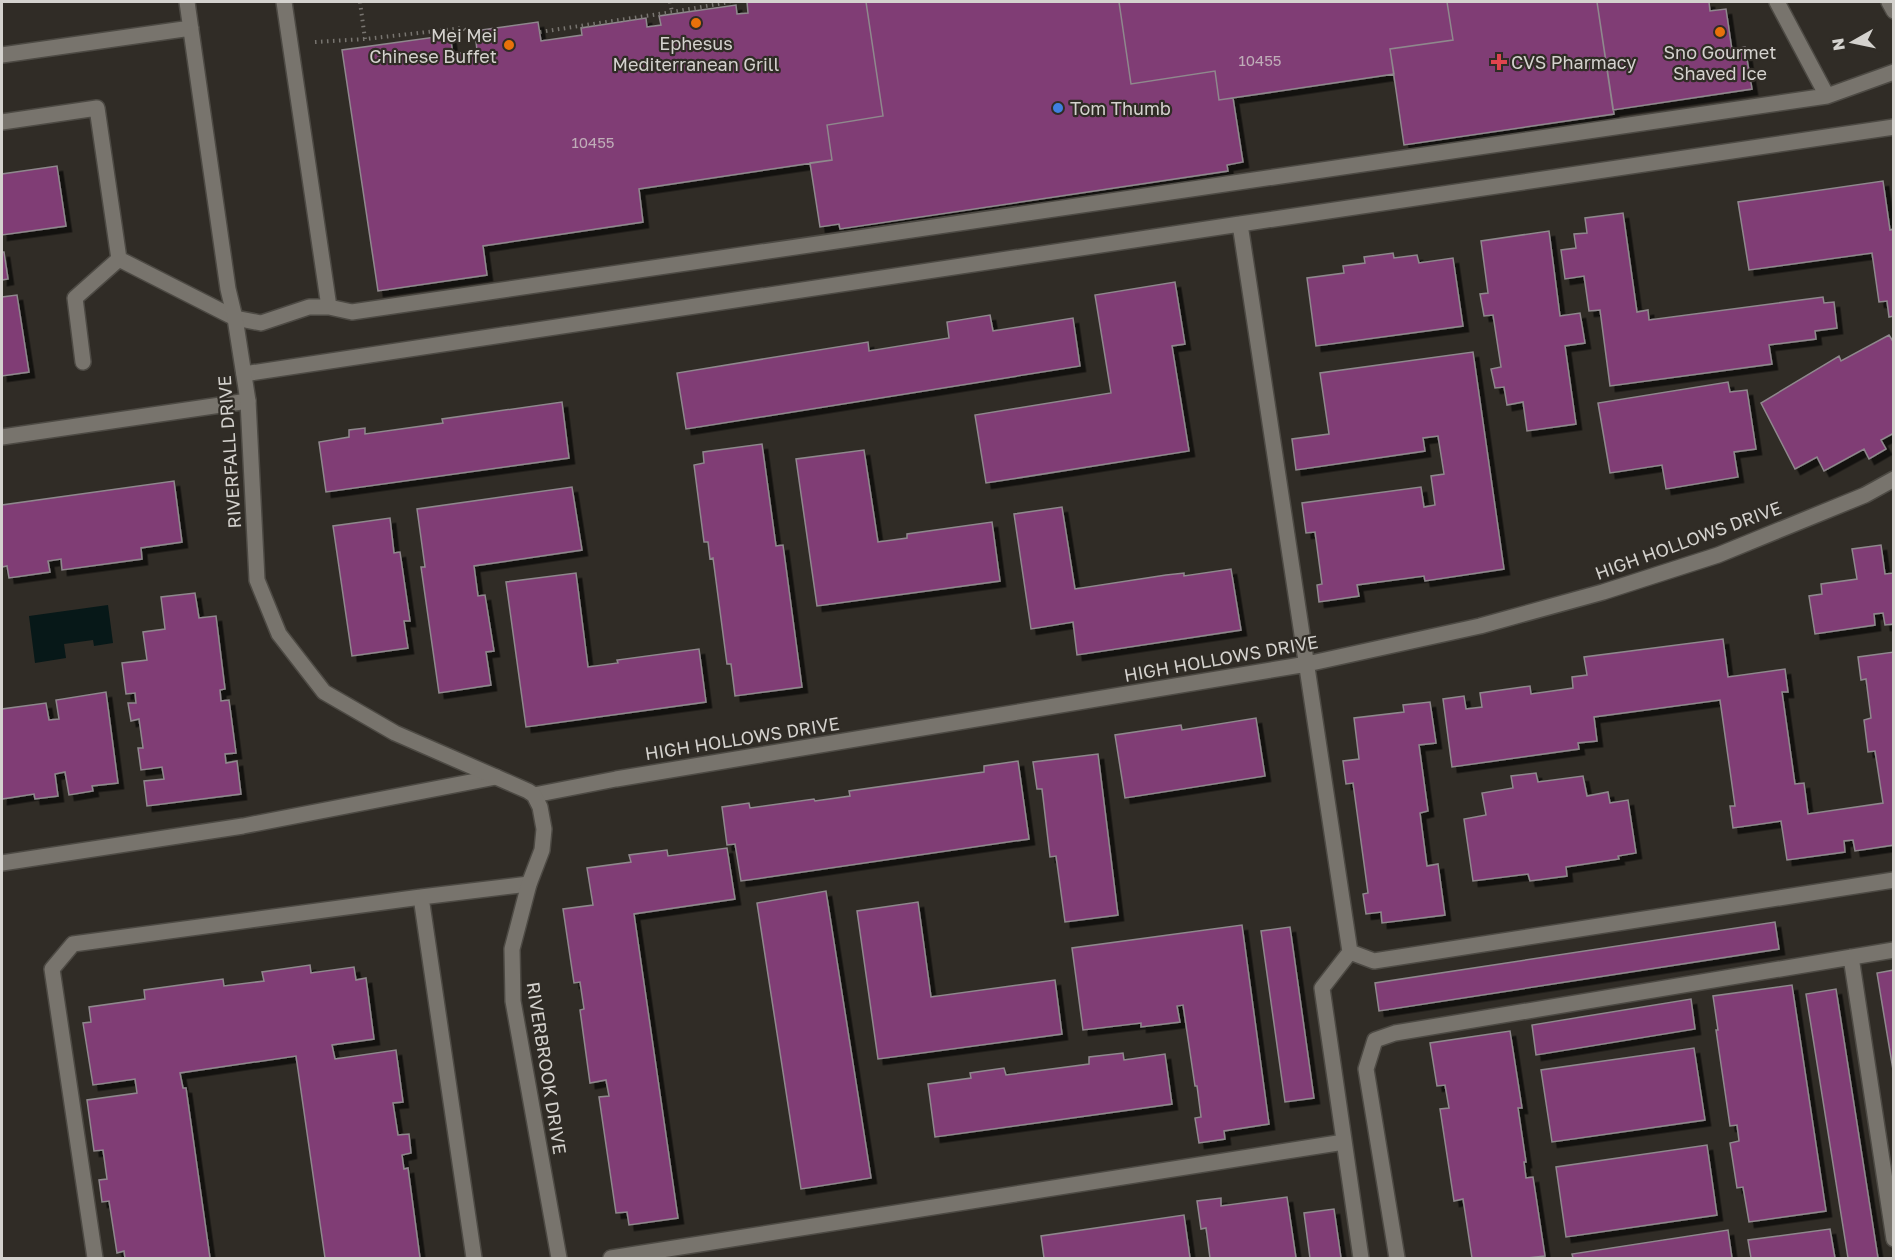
<svg xmlns="http://www.w3.org/2000/svg" width="1895" height="1260" viewBox="0 0 1895 1260" font-family="'Golos Text',sans-serif">
	<style>
		.water { fill: #071818 }
		.building { fill: #803d75; stroke: #8f888d; stroke-width: 1.5; filter: url(#shadow) }
		.lines { fill: none; stroke-linecap: round; stroke-linejoin: round }
		.lane-casing { stroke: #4d4a44; stroke-width: 18 }
		.street-casing { stroke: #4d4a44; stroke-width: 18 }
		.secondary-casing { stroke: #4d4a44; stroke-width: 18 }
		.path { stroke: #787570; stroke-width: 4; stroke-dasharray: 1.5 4.5; stroke-linecap: butt }
		.lane { stroke: #78746d; stroke-width: 15 }
		.street { stroke: #78746d; stroke-width: 15 }
		.secondary { stroke: #78746d; stroke-width: 15 }
		.food-dot { fill: #e8710a; stroke: #302c26; stroke-width: 2 }
		.health-dot { fill: #e0444e; stroke: #302c26; stroke-width: 2 }
		.shop-dot { fill: #3f7fe0; stroke: #302c26; stroke-width: 2 }
		.labels { text-anchor: middle; dominant-baseline: central; stroke-width: 4.5; stroke-linejoin: round; paint-order: stroke }
		.number-label { font-size: 15px; fill: #bfadb8 }
		.poi-label { font-size: 18px; fill: #d4d2ce; stroke: #302c26 }
		.street-label { font-size: 18px; fill: #d4d2ce; stroke: #302c26 }
	</style>
	<defs>
		<filter id="shadow"><feDropShadow dx="5.5" dy="5.5" stdDeviation="0" flood-color="#0009"/></filter>
	</defs>
	<rect width="100%" height="100%" fill="#302c26"/>
	<!-- water -->
	<path class="water" d="M108 605 113 643 94 646 93 640 64 644 66 658 35 663 29 616Z"/>
	<!-- building -->
	<path class="building" d="M747 2H866L883 116 827 125 832 160 639 189 643 222 483 246 487 275 378 291 342 50 450 35 453 54 477 51 475 31 538 22 541 41 582 35 581 28 646 18 647 27 661 25 659 16 736 5 737 14 748 13Z
		M866 2H1119L1131 84 1215 71 1219 100 1233 98 1243 162 1227 165 1228 171 840 229 839 224 820 227 810 163 832 160 827 125 883 116Z
		M1119 2H1447L1453 40 1390 49 1394 74 1219 100 1215 71 1131 84Z
		M1447 2H1597L1614 114 1404 145 1390 49 1453 40Z
		M1597 2H1709L1710 11 1726 9 1732 50 1745 47 1752 89 1613 110Z
		M57 166 66 226 2 235V174Z
		M1883 181 1890 230 1894 229V316L1889 317 1887 301 1879 302 1872 253 1749 270 1738 202Z
		M1623 213 1637 312 1648 310 1649 320 1823 297 1824 303 1834 302 1837 328 1815 331 1816 339 1769 345 1772 364 1610 386 1600 310 1589 311 1584 276 1565 279 1561 250 1576 248 1574 234 1587 233 1585 218Z
		M1549 231 1560 316 1580 313 1585 343 1565 346 1576 424 1527 431 1523 402 1507 405 1504 387 1495 388 1491 369 1501 367 1493 315 1484 316 1480 294 1488 293 1481 241Z
		M2 252H4L8 279 2 280Z
		M1393 253 1394 258 1417 255 1419 263 1453 258 1463 326 1316 346 1307 278 1344 273 1343 266 1365 263 1364 257Z
		M1175 282 1185 344 1172 346 1189 451 986 483 975 415 1111 393 1095 295Z
		M17 295 29 372 2 376V297Z
		M990 315 993 331 1073 318 1080 366 686 429 677 373 868 342 869 351 949 338 947 322Z
		M1889 335 1894 343V433L1881 440 1886 449 1869 459 1864 449 1824 471 1817 457 1795 469 1761 403 1839 356 1841 361Z
		M1473 352 1504 569 1425 581 1424 576 1357 585 1359 596 1319 602 1317 585 1322 584 1315 532 1306 533 1302 503 1421 487 1424 507 1435 505 1431 476 1444 474 1438 436 1423 438 1425 451 1296 470 1292 439 1329 434 1320 373Z
		M1728 382 1730 392 1747 390 1756 449 1734 452 1738 477 1666 489 1662 465 1610 473 1598 403Z
		M562 402 569 458 326 492 319 442 349 437V430L365 428V434L443 423 442 419Z
		M762 444 776 546 783 545 802 687 735 696 731 664H727L713 558 710 559 708 542H704L694 465 704 463 703 452Z
		M864 450 878 542 907 538V534L992 522 1000 581 817 606 796 459Z
		M174 481 182 542 141 548 142 559 62 570 61 559 48 561 50 572 9 578 7 566 2 567V505Z
		M572 487 582 550 474 566 478 596 485 595 494 651 486 652 491 685 439 693 421 567H425L417 509Z
		M1062 507 1075 589 1166 575 1184 573V576L1231 569 1241 630 1077 655 1073 622 1031 629 1014 514Z
		M390 518 394 553 400 552 410 621H404L408 648 352 656 333 526Z
		M1881 545 1885 574 1894 573V624L1885 625 1883 613 1874 614 1875 625 1815 634 1809 596 1822 594 1821 584 1857 579 1852 549Z
		M576 573 588 667 618 663 617 660 699 649 706 702 526 727 506 582Z
		M195 593 199 618 216 616 225 689 220 690 221 701 229 700 236 753 225 754 226 763 237 761 241 794 147 806 144 781 164 779 162 767 141 770 138 748H143L139 719 131 721 128 703H136L135 693 126 694 122 663 147 660 143 632 165 629 161 597Z
		M1723 639 1728 677 1785 669 1788 692H1782L1795 784 1804 783 1808 814 1883 803 1875 751 1868 752 1864 720 1871 718 1866 679 1861 680 1858 657 1894 652V845L1855 851 1853 840 1844 841 1845 852 1787 860 1781 821 1733 828 1730 806H1735L1720 700 1594 717 1597 741 1578 743 1579 749 1452 767 1443 699 1464 696 1466 709 1482 707 1480 693 1530 686 1531 694 1573 688 1572 677 1587 675 1584 657Z
		M106 692 118 783 92 786 93 791 69 795 65 772 55 774 58 796 35 799 34 794 2 799V709L46 703 49 720 59 719 56 700Z
		M1430 702 1436 743 1419 745 1428 811 1420 813 1427 866 1438 864 1445 915 1382 923 1381 912 1366 914 1363 894 1368 893 1353 783 1346 784 1343 761 1359 759 1354 718 1404 712 1403 705Z
		M1256 718 1265 776 1125 798 1115 735 1181 725 1182 730Z
		M1098 754 1118 915 1065 922 1056 856 1050 857 1042 789H1037L1033 762Z
		M1018 761 1029 839 741 881 735 844 727 845 722 807 749 803 750 808 814 799 815 801 850 796 849 791 984 772V766Z
		M1536 773 1538 782 1583 776 1587 796 1608 792 1610 803 1628 800 1636 853 1618 856 1619 859 1566 867 1567 876 1530 881 1528 874 1473 881 1464 819 1486 815 1482 793 1513 788 1511 776Z
		M727 848 735 899 634 914 678 1218 629 1225 627 1212 616 1213 599 1097 609 1096 606 1080 590 1083 580 1010 584 1009 580 982 574 983 563 909 593 905 587 868 631 862 629 855 667 850 668 856Z
		M826 891 871 1178 801 1189 757 903Z
		M918 902 931 997 1055 980 1062 1034 878 1059 857 911Z
		M1775 922 1779 949 1379 1011 1375 983Z
		M1242 925 1269 1124 1224 1131 1225 1139 1199 1143 1195 1118 1201 1117 1197 1086H1195L1183 1005 1177 1006 1180 1022 1141 1027V1023L1083 1030 1072 948Z
		M1290 927 1314 1098 1285 1102 1261 931Z
		M310 965 311 973 354 967 356 980 366 978 374 1039 332 1045 335 1059 396 1050 403 1102 393 1103 398 1135 409 1134 411 1153 402 1155 404 1169 408 1168 420 1258H325L296 1056 180 1073 183 1088H186L210 1258H215H125L124 1251 117 1253 109 1201 102 1202 99 1180 107 1179 103 1150 94 1151 87 1100 137 1093 135 1079 93 1085 83 1023 91 1022 89 1007 145 999 144 990 223 979 224 986 264 981 262 972Z
		M1894 970V1076L1877 973Z
		M1792 985 1826 1211 1749 1222 1743 1187 1737 1188 1730 1143 1739 1141 1737 1125 1730 1126 1716 1030H1718L1713 996Z
		M1836 989 1878 1258H1848L1806 994Z
		M1691 999 1695 1029 1536 1055 1532 1025Z
		M1510 1031 1522 1108H1518L1526 1162H1524L1526 1178 1533 1177 1545 1256 1527 1258H1472L1463 1199 1454 1201 1440 1109 1449 1108 1445 1085 1437 1086 1430 1043Z
		M1694 1048 1705 1120 1552 1142 1541 1070Z
		M1123 1053 1124 1060 1165 1054 1172 1104 935 1137 928 1084 971 1078 970 1073 1004 1068 1006 1075 1089 1064V1057Z
		M1707 1145 1717 1215 1566 1237 1556 1167Z
		M1287 1197 1296 1258H1210L1206 1228 1201 1229 1197 1201 1221 1198V1206Z
		M1334 1209 1341 1258H1310L1304 1213Z
		M1184 1215 1190 1258H1044L1041 1236Z
		M1830 1229 1835 1258H1751L1748 1240Z
		M1728 1230 1732 1258H1573L1572 1254Z"/>
	<g class="lines">
		<!-- lane casing -->
		<g class="lane-casing">
			<path id="lane" d="M284 2 329 307
				M1777 2 1827 96
				M2 122 97 108 119 259
				M119 259 235 318 261 323 309 307H329L352 312 1827 96 1894 72
				M83 362 75 298 119 259
				M244 374 1240 224
				M2 437 248 401
				M534 795 616 779 1307 664 1480 626 1603 592 1718 555 1865 495 1894 479
				M2 863 243 826 496 777
				M421 897 474 1258
				M1350 952 1374 961 1894 880
				M1851 957 1894 1239
				M95 1258 52 969 73 944 421 897 529 884
				M611 1258 1344 1142
				M1361 1258 1322 988 1350 952 1240 224 1894 127
				M1397 1258 1366 1069 1375 1040 1395 1033 1894 950"/>
		</g>
		<!-- street casing -->
		<g class="street-casing">
			<path id="street" d="M187 2 228 289 235 318 248 401 257 580 279 634 324 692 395 733 528 791 534 795 540 807 544 829 542 850 529 884 512 949 513 1001 559 1258
				M2 55 191 28"/>
		</g>
		<!-- secondary casing -->
		<g class="secondary-casing">
			<path id="secondary" d="M1889 2 1894 11"/>
		</g>
		<!-- path -->
		<path class="path" d="M360 2 365 39
			M670 2 672 12
			M540 32 672 12 730 2
			M315 42 365 39 463 28 477 41"/>
		<!-- lane -->
		<use href="#lane" class="lane"/>
		<!-- street -->
		<use href="#street" class="street"/>
		<!-- secondary -->
		<use href="#secondary" class="secondary"/>
	</g>
	<!-- markers -->
	<g class="food-dot">
		<circle cx="696" cy="23" r="6"/>
		<circle cx="1720" cy="32" r="6"/>
		<circle cx="509" cy="45" r="6"/>
	</g>
	<path class="health-dot" d="M1496 53h6v6h6v6h-6v6h-6v-6h-6v-6h6z"/>
	<circle class="shop-dot" cx="1058" cy="108" r="6"/>
	<g class="labels">
		<!-- number labels -->
		<g class="number-label">
			<text x="1260" y="60">10455</text>
			<text x="593" y="142">10455</text>
		</g>
		<!-- poi labels -->
		<g class="poi-label">
			<text x="497" y="35" text-anchor="end">Mei Mei<tspan x="497" dy="21">Chinese Buffet</tspan></text>
			<text x="696" y="43">Ephesus<tspan x="696" dy="21">Mediterranean Grill</tspan></text>
			<text x="1720" y="52">Sno Gourmet<tspan x="1720" dy="21">Shaved Ice</tspan></text>
			<text x="1511" y="62" text-anchor="start">CVS Pharmacy</text>
			<text x="1070" y="108" text-anchor="start">Tom Thumb</text>
		</g>
		<!-- street labels -->
		<g class="street-label">
			<text transform="translate(229 452) rotate(-94)">RIVERFALL DRIVE</text>
			<text transform="translate(1688 540) rotate(-20)">HIGH HOLLOWS DRIVE</text>
			<text transform="translate(1221 658) rotate(-10)">HIGH HOLLOWS DRIVE</text>
			<text transform="translate(742 738) rotate(-9)">HIGH HOLLOWS DRIVE</text>
			<text transform="translate(547 1068) rotate(81)">RIVERBROOK DRIVE</text>
		</g>
	</g>
	<!-- border -->
	<rect width="1895" height="1260" fill="none" stroke="#d4d2ce" stroke-width="6"/>
	<!-- north arrow -->
	<g transform="translate(1853 42) rotate(261)" stroke="#302c26" stroke-width="4.5" paint-order="stroke">
	<path d="M0-4.5L10 22L0 15L-10 22Z" fill="#d4d2ce"/>
	<text y="-9" font-size="16" font-weight="bold" text-anchor="middle" fill="#d4d2ce">N</text>
	</g>
</svg>
